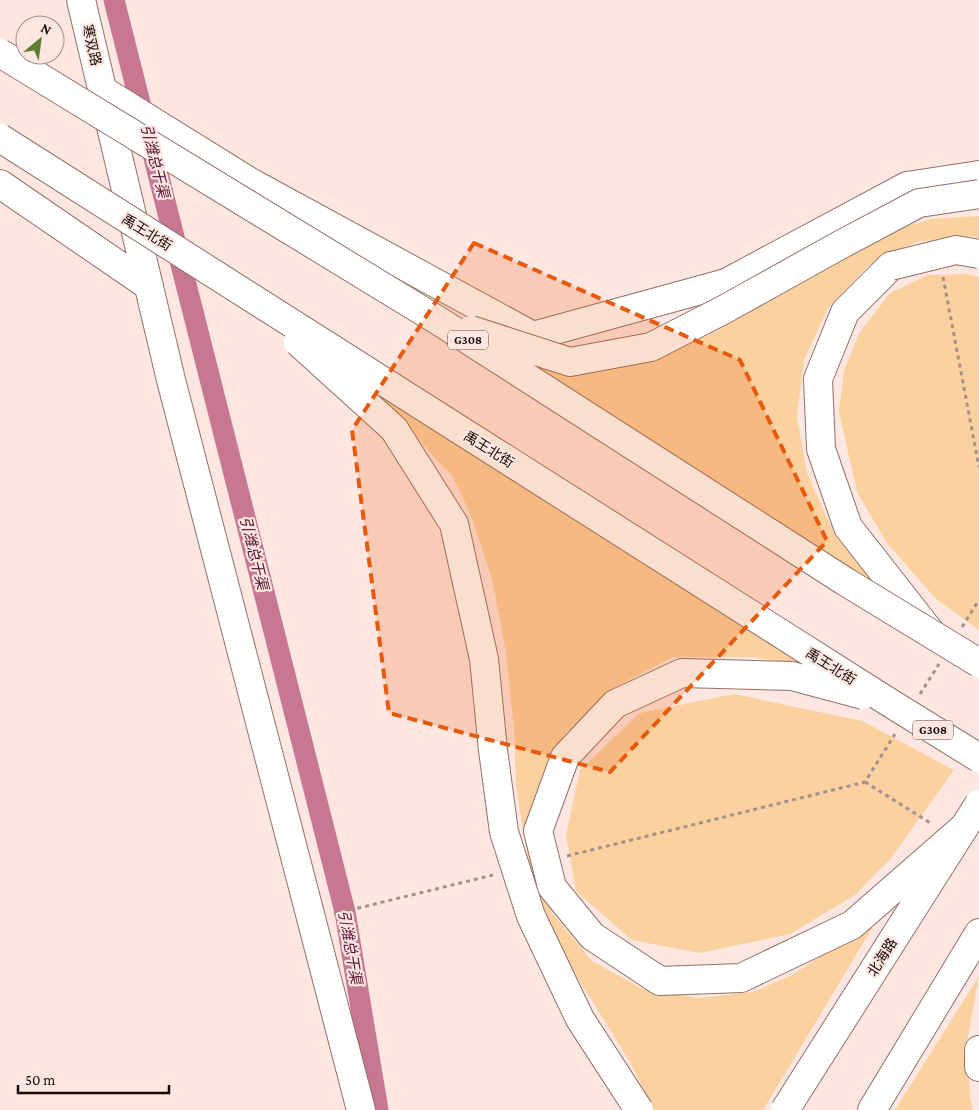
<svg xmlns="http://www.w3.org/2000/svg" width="979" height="1110" viewBox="0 0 979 1110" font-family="'Crimson Pro','Noto Sans SC',serif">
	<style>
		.green { fill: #fad19f }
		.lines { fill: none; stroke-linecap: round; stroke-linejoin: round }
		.canal { stroke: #c87793; stroke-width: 21 }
		.minor-casing { stroke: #927067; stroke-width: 30 }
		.major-casing { stroke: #927067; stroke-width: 30 }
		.highway-casing { stroke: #927067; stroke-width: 30 }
		.path { stroke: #a4918c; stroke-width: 3; stroke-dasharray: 4 4; stroke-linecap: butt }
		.minor { stroke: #fff; stroke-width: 28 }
		.major { stroke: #fff; stroke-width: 28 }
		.highway { stroke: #fff; stroke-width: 28 }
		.major-bridge-casing { stroke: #927067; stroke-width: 30; stroke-linecap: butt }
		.highway-bridge-casing { stroke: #927067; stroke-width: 30; stroke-linecap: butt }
		.major-bridge { stroke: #fff; stroke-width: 28 }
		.highway-bridge { stroke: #fff; stroke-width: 28 }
		.marked { fill: #e8590c; fill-opacity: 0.2; stroke: #e8590c; stroke-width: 4; stroke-dasharray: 10 6; stroke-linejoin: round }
		.labels { text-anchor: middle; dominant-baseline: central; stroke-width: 4.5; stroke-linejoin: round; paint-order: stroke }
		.shield { fill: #fee7e0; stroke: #5b4c47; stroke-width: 1 }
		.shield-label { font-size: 12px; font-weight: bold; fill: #150906 }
		.street-label { font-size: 14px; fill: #150906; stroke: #fee7e0 }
		.water-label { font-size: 15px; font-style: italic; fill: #580e30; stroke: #fee7e0 }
	</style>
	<rect width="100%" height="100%" fill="#fee7e0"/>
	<!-- green -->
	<path class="green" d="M979 216V238L973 236 917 242 869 265 828 308 804 360 797 417 807 473 833 531 877 587 498 349 576 371 876 235 932 219Z
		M966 274 979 277V630L935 598 887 543 857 492 839 412 844 370 860 332 890 293 928 275Z
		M357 373 820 670 754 657H673L617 686 565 734 534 801 529 831 552 913 592 961 643 989 699 998 753 992 792 975 877 920 763 1110H654L630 1062 563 954 531 876 516 786 514 727 506 652 492 579 472 518 453 477Z
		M734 694 862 721 954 770 891 858 855 895 790 934 699 953 632 940 576 891 566 835 580 770 640 713Z
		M979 976 967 1042 970 1098 973 1110H895Z"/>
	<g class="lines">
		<!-- canal -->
		<path class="canal" d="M114 0 345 912 378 1110"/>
		<!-- minor casing -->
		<g class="minor-casing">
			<path id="minor" d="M81 0 171 380 361 1110
				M102 90 250 182 533 336 726 283 907 186 979 175
				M0 184 149 286"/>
		</g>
		<!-- major casing -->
		<g class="major-casing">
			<path id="major" d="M872 1110 979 933"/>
		</g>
		<!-- highway casing -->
		<g class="highway-casing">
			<path id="highway" d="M891 266 845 312 818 379 821 449 848 527 931 633
				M979 1050V1067"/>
		</g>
		<!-- path -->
		<path class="path" d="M943 277 979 467
			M962 627 979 600
			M920 694 939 664
			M865 782 932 824
			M567 856 865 782 895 734
			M334 914 493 875"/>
		<!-- minor -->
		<use href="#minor" class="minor"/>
		<!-- major -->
		<use href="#major" class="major"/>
		<!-- highway -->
		<use href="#highway" class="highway"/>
		<!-- major-bridge casing -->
		<g class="major-bridge-casing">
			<path id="major-bridge" d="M785 1110 979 804"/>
		</g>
		<!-- highway-bridge casing -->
		<g class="highway-bridge-casing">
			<path id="highway-bridge" d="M0 53 434 318 846 582 979 663
				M0 138 887 701 979 758
				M891 266 956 250 979 254
				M471 330 570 362 651 347 725 309 840 245 919 203 979 194
				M298 342 394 429 454 524 484 659 493 750 504 832 531 916 580 1019 639 1110
				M863 695 792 676 682 673 615 704 565 757 538 831 552 887 592 936 660 981 741 978 852 925 963 828"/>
		</g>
		<!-- major-bridge -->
		<use href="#major-bridge" class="major-bridge"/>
		<!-- highway-bridge -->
		<use href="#highway-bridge" class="highway-bridge"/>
	</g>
	<!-- marked area -->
	<path class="marked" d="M474 243 740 360 827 541 610 772 389 713 352 430Z"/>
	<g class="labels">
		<!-- shield labels -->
		<g class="shield">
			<rect x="448" y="330.5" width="40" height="19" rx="4"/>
			<rect x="913" y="720.5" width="40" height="19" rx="4"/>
		</g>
		<g class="shield-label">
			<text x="468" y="340">G308</text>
			<text x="933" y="730">G308</text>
		</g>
		<!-- street labels -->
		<g class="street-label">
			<text transform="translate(92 45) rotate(77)">寒双路</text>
			<text transform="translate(147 232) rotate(32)">禹王北街</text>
			<text transform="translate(489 449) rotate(32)">禹王北街</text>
			<text transform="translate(831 666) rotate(32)">禹王北街</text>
			<text transform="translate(882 957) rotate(-58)">北海路</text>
		</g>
		<!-- water labels -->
		<g class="water-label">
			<text transform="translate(155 161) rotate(76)">引潍总干渠</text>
			<text transform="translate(254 553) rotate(76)">引潍总干渠</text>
			<text transform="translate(350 947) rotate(80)">引潍总干渠</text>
		</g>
	</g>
	<!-- north arrow -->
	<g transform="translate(40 40) rotate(29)"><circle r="24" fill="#fee7e0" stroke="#a18e89"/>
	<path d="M0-4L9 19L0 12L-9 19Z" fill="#607c30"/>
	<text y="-8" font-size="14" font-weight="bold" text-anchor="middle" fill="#150906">N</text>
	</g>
	<!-- scale -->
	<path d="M18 1085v8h151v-8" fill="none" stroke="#150906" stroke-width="2.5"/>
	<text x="25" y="1085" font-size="15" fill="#150906" stroke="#fee7e0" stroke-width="4" paint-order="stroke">50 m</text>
</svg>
